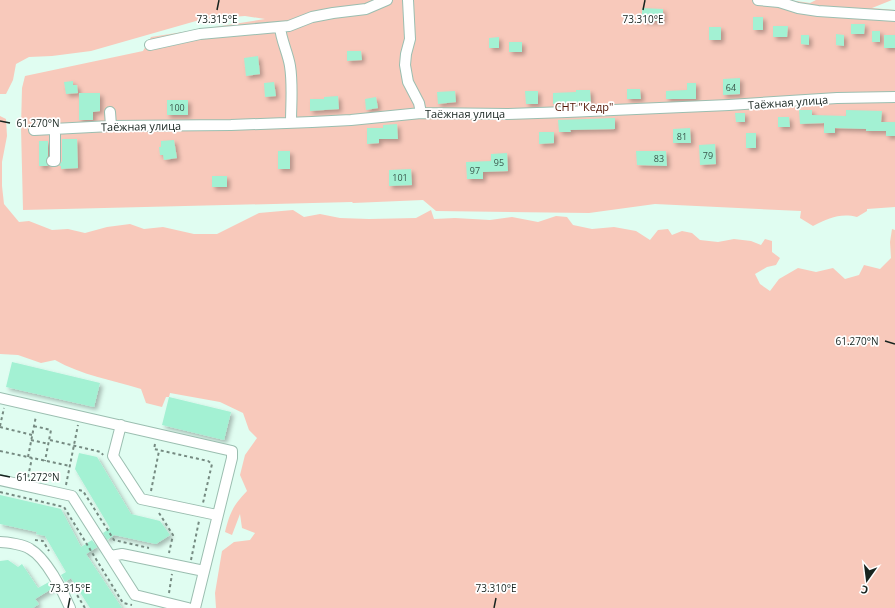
<svg xmlns="http://www.w3.org/2000/svg" width="895" height="608" viewBox="0 0 895 608" font-family="'Open Sans',sans-serif">
	<style>
		.green { fill: #f8c9bb }
		.building { fill: #a3f1d3; filter: url(#shadow) }
		.lines { fill: none; stroke-linecap: round; stroke-linejoin: round }
		.minor-casing { stroke: #9bbeb0; stroke-width: 12 }
		.path { stroke: #758a81; stroke-width: 2; stroke-dasharray: 3 3; stroke-linecap: butt }
		.minor { stroke: #fff; stroke-width: 10 }
		.ticks { fill: none; stroke: #17241f; stroke-width: 1.5 }
		.labels { text-anchor: middle; dominant-baseline: central; stroke-width: 3.5; stroke-linejoin: round; paint-order: stroke }
		.number-label { font-size: 9px; fill: #3a574c }
		.street-label { font-size: 11px; fill: #17241f; stroke: #fff }
		.park-label { font-size: 11px; fill: #511504; stroke: #fff }
		.ticks-label { font-size: 10px; text-anchor: middle; fill: #17241f; stroke: #fff; stroke-width: 3.5; stroke-linejoin: round; paint-order: stroke }
	</style>
	<defs>
		<filter id="shadow"><feDropShadow dx="3" dy="3" stdDeviation="2" flood-color="#0004"/></filter>
	</defs>
	<rect width="100%" height="100%" fill="#e0fdf1"/>
	<!-- green -->
	<path class="green" d="M0 0H789L810 3 816 0H892L872 8 895 10V207L867 209V211L857 217C840 213 829 218 813 226L800 218 801 211 655 204 589 213 436 211 423 200 353 203 352 202 23 210 21 127 22 88 25 76 143 51 151 37 265 19 245 16 203 19 91 51 52 56 29 57 16 64 13 80 6 94H0Z
		M0 116 6 119 7 136 2 162V186L4 204 19 222 29 221 52 230 68 229 85 233 107 227 130 224 144 229 163 227 194 234H217L259 213 293 210 304 217 320 214 340 218 369 219 416 218 431 210 434 219 455 218 490 220 512 217 538 222 556 216 567 217 573 225 592 229 614 227 636 231 650 240 658 230 668 229 672 235 682 231 692 233 700 240 718 242 734 239 751 241 761 245 765 239 772 241V252L780 258 776 265 767 267 755 274 760 284 770 291 779 279 798 268 816 272 833 268 845 279 859 275 864 265 880 269 891 258 890 242 892 229 895 230V608H216L215 593 222 551 234 542 250 540 255 533 242 528 240 514 232 535 225 532C230 512 233 506 247 491L240 475 245 455 257 438 249 430 243 413 220 402 170 393 169 397H166L162 407 146 403 141 389C112 380 81 375 55 360L41 363 18 355 0 354Z"/>
	<!-- building -->
	<path class="building" d="M642 8 663 9V21H642Z
		M753 17H763V30H753Z
		M851 24H865L864 34H851Z
		M773 26H788L787 37H773Z
		M709 27H721V40H709Z
		M872 31H880V42H872Z
		M836 34 844 35V46L836 45Z
		M801 35H809V45L801 44Z
		M884 35H895V48H884Z
		M499 37V48H489V38Z
		M509 42H522V52H509Z
		M347 51H361L362 60 347 61Z
		M258 56 260 74 246 76 244 58Z
		M740 78V94L723 95V79Z
		M73 81V85H77L78 93 66 94 64 82Z
		M274 82 276 96 265 97 264 83Z
		M687 83H696V99H666V91L687 90Z
		M627 89H640L641 99H627Z
		M576 90H590L591 103 553 104V93L576 92Z
		M455 91 456 102 438 104 437 92Z
		M525 91H538V104H526Z
		M79 93H100V111L93 112V120H79Z
		M338 96 339 109 310 111V99H324V97Z
		M376 97 378 108 366 110 365 99Z
		M167 100H188V115H167Z
		M799 110H812V115L846 116V110L882 111 881 122H895V136H886V131H866V129L835 128V133H824V123L800 124Z
		M735 113H745V122H736Z
		M778 117H789L790 127H778Z
		M615 118V129L570 130 571 132H559L558 120Z
		M397 124 398 139H379V143L367 144V128H383V125Z
		M690 128 691 143H673V129Z
		M539 132H554V143L539 144Z
		M746 133H756V148H746Z
		M62 139H77L78 168 61 169V166H59L62 161Z
		M174 140 177 158 164 160 163 155H160L159 147H161V141Z
		M39 141H48V156L46 161 48 166H39Z
		M715 144 716 164 700 165 699 145Z
		M278 151H290V169H278Z
		M636 151H666L667 166 637 165Z
		M507 153 508 171 483 172V179H467L466 162 491 161V154Z
		M411 169 412 185 389 186V170Z
		M212 176H227V187H212Z
		M12 362 100 383 94 407 6 387Z
		M169 397 231 412 224 440 162 425Z
		M79 453 97 457 131 514 160 521 170 535 156 544 114 535 107 540 103 533 110 528 75 469Z
		M0 495 61 509 81 547 92 540 97 547 86 554 122 608H90L71 578 65 582 61 575 66 572 45 536 36 534 37 532 0 524Z
		M8 560 18 567 22 564 38 588 49 582 53 588 35 599 39 604 33 608H0V561Z"/>
	<g class="lines">
		<!-- minor casing -->
		<g class="minor-casing">
			<path id="minor" d="M408 0 410 39 406 54 405 65 408 82 419 103 421 113
				M758 0 779 2 798 8 818 11 895 16
				M280 27C281 40 288 53 290 66 293 85 291 104 291 123
				M150 45 200 34 289 26 312 17 333 13 366 9 387 0
				M110 112 111 126
				M34 130 111 126 231 125 312 122 351 120 421 113 507 114 567 112 729 105 837 98 895 97
				M52 161H55V129
				M0 398 232 451V458L195 608
				M121 425 113 456 141 499 217 515
				M0 480 72 496 135 595 188 608
				M0 542C7 542 25 545 30 549 46 558 63 591 70 608
				M111 556 122 554 204 571"/>
		</g>
		<!-- path -->
		<path class="path" d="M0 426 4 408
			M34 426 51 430 45 461
			M0 427 32 435
			M31 440 49 444
			M50 440 101 452 103 455
			M155 444 154 449 208 461 212 464 203 503
			M0 451 70 466
			M28 457 36 416
			M28 477 32 458
			M66 485 78 425
			M79 490 83 491 114 540 149 548
			M151 491 159 451
			M0 492 64 507 123 603 132 605
			M159 513 173 535 169 553
			M35 540 43 541 49 551
			M191 560 199 521
			M74 590 85 608
			M169 593 172 574"/>
		<!-- minor -->
		<use href="#minor" class="minor"/>
	</g>
	<!-- ticks -->
	<path class="ticks" d="M217 10 219 0M643 10 645 0M0 121 10 123M885 341 895 344M0 475 10 477M68 608 70 598M494 608 496 598"/>
	<g class="labels">
		<!-- number labels -->
		<g class="number-label">
			<text x="731" y="87">64</text>
			<text x="177" y="107">100</text>
			<text x="682" y="136">81</text>
			<text x="708" y="155">79</text>
			<text x="659" y="158">83</text>
			<text x="499" y="162">95</text>
			<text x="475" y="170">97</text>
			<text x="400" y="177">101</text>
		</g>
		<!-- street labels -->
		<g class="street-label">
			<text transform="translate(788 102) rotate(-4)">Таёжная улица</text>
			<text x="465" y="113">Таёжная улица</text>
			<text transform="translate(141 126) rotate(-1)">Таёжная улица</text>
		</g>
		<!-- park labels -->
		<g class="park-label">
			<text x="584" y="106">СНТ "Кедр"</text>
		</g>
	</g>
	<g class="ticks-label">
		<text x="217" y="23">73.315°E</text>
		<text x="643" y="23">73.310°E</text>
		<text x="38" y="127">61.270°N</text>
		<text x="857" y="345">61.270°N</text>
		<text x="38" y="481">61.272°N</text>
		<text x="70" y="592">73.315°E</text>
		<text x="496" y="592">73.310°E</text>
	</g>
	<!-- north arrow -->
	<g transform="translate(867 580) rotate(194)" stroke="#ffffff" stroke-width="3" paint-order="stroke">
	<path d="M0-3L7 15L0 10L-7 15Z" fill="#17241f"/>
	<text y="-6" font-size="11" font-weight="bold" text-anchor="middle" fill="#17241f">С</text>
	</g>
</svg>
